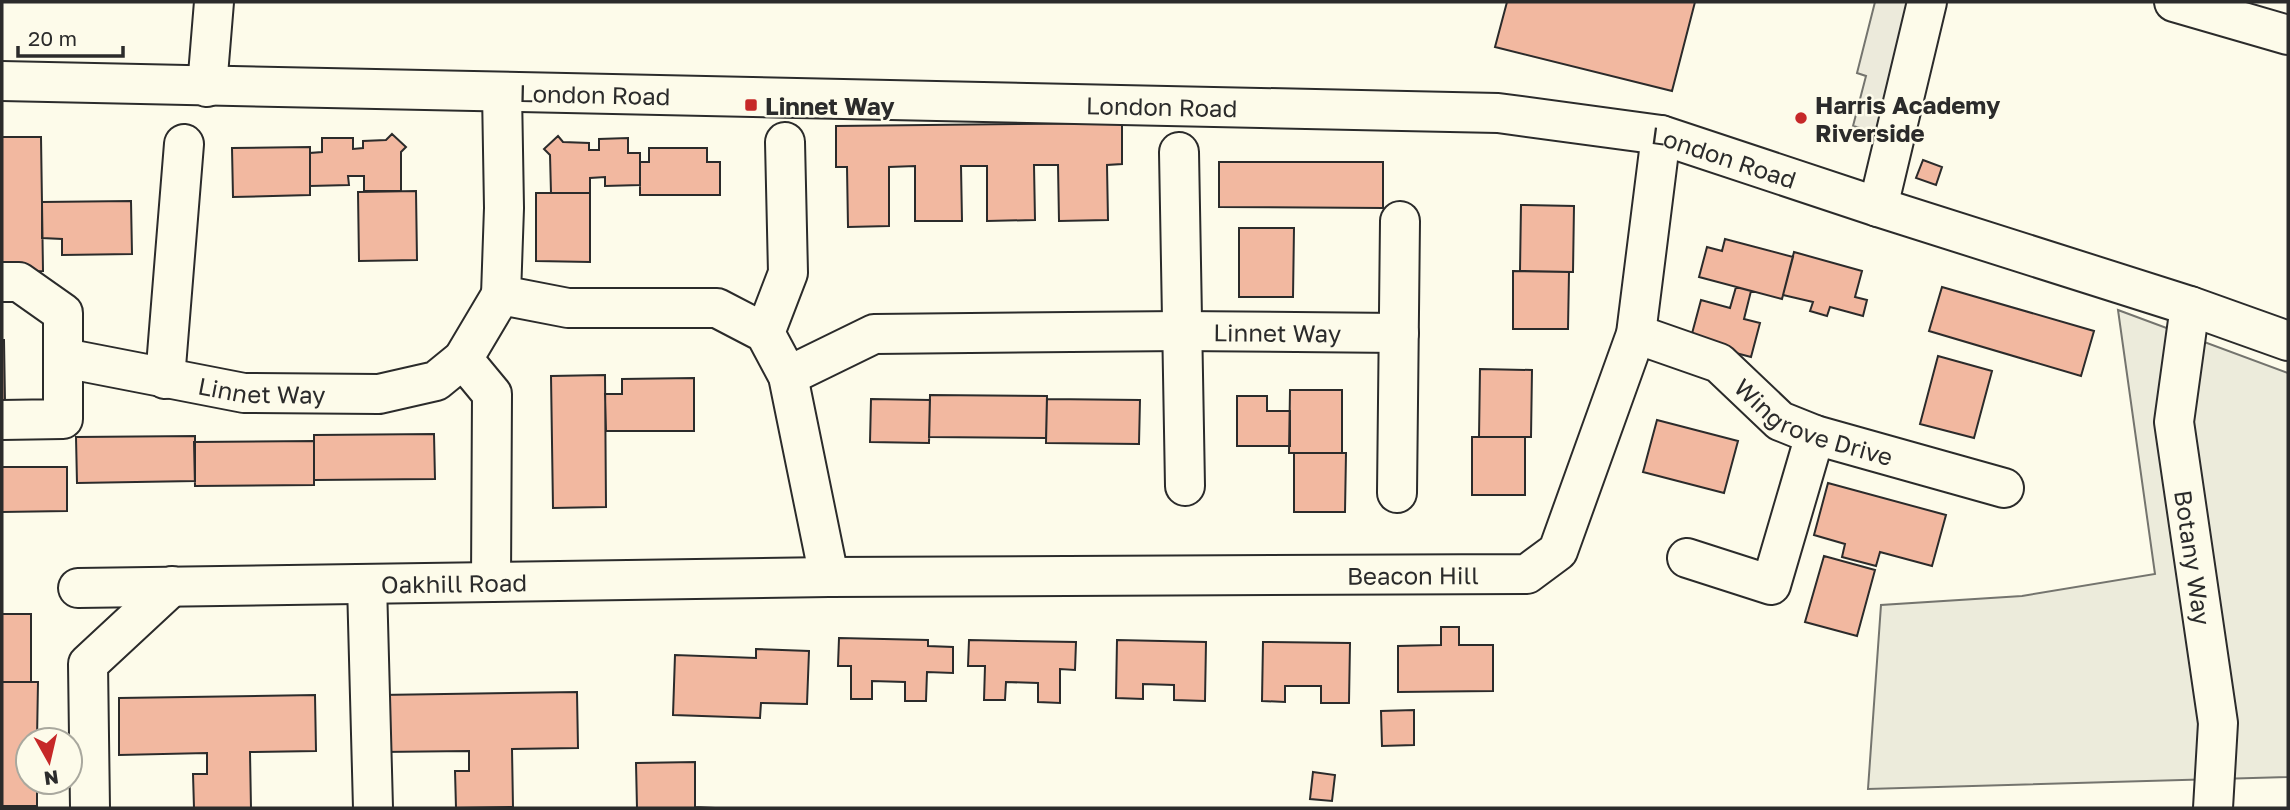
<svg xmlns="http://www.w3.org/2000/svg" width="2290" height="810" viewBox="0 0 2290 810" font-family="'Golos Text',sans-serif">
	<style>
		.green { fill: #ecebdb; stroke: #74746e; stroke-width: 2 }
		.parking { fill: #eceadb; stroke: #74746e; stroke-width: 2 }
		.building { fill: #f2b8a0; stroke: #2b2b2b; stroke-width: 2 }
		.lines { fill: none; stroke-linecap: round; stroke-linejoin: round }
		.minor-casing { stroke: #2b2b2b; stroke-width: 42 }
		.minor { stroke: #fdfbea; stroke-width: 38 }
		.poi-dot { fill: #c62828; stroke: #fdfbea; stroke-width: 2.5 }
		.labels { text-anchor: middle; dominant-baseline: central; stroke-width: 5; stroke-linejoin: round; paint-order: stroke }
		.street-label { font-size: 24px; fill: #2b2b2b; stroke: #fdfbea }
		.poi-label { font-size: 24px; font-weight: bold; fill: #2b2b2b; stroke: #fdfbea; text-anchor: start }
	</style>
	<rect width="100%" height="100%" fill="#fdfbea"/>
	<!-- green -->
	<path class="green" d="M2118 310 2288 373V777L1868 789 1881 605 2022 596 2155 574Z"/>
	<!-- parking -->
	<path class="parking" d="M1875 2H1912L1879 133 1853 126 1866 76 1857 73Z"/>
	<!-- building -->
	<path class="building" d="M1507 2H1695L1672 91 1495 47Z
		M1122 123V164L1107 165 1108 220 1059 221 1058 165H1034L1035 220 987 221V166H961L962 221H915V166L889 167V226L848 227 847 167H836V126Z
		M392 134 406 147 401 152V191H364V176H348L349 185 310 186V153L322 152V138H353V149L363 148V141L386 140Z
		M558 136 563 142 589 143V150H599V139L628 138V153H640V185L605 186V177L590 178V193H551L550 155 544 149Z
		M2 137H41L43 271 2 272Z
		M310 147V195L233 197 232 148Z
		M649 148H707V162H720V195H640V162H649Z
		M1923 160 1942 167 1936 185 1916 178Z
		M1219 162H1383V208L1219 207Z
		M416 191 417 260 359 261 358 192Z
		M536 193H590V262L536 261Z
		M131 201 132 254 62 255V239L42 238V202Z
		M1521 205 1574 206 1573 272 1520 271Z
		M1239 228H1294L1293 297H1239Z
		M1725 239 1793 257 1782 299 1699 277 1707 247 1722 251Z
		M1794 252 1862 271 1855 297 1867 300 1863 316 1830 307 1827 316 1810 311 1813 302 1783 295Z
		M1513 271 1569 272 1568 329H1513Z
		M1736 287 1751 291 1744 319 1760 323 1751 357 1690 341 1701 300 1730 308Z
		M1942 287 2094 331 2081 376 1929 331Z
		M2 340H4L5 402H2Z
		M1938 356 1992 371 1974 438 1920 424Z
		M1480 369 1532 370 1531 437H1479Z
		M605 375 606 507 553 508 551 376Z
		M694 378V431H606L605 394H622V379Z
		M1290 390H1342V453H1289Z
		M930 395 1047 396 1046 438 929 437Z
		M1237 396H1267V411H1290V446H1237Z
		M871 399 930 400 929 443 870 442Z
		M1047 399 1140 400 1139 444 1046 443Z
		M1657 420 1738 441 1724 493 1643 472Z
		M434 434 435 479 314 480V435Z
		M195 436V481L77 483 76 437Z
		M1472 437H1525V495H1472Z
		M314 441V485L195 486 194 442Z
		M1294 453H1346L1345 512H1294Z
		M2 467H67V511L2 512Z
		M1828 483 1946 515 1932 566 1880 552 1876 566 1842 557 1845 544 1814 535Z
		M1824 556 1875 570 1857 636 1805 622Z
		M2 614H31V682H2Z
		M1441 627H1459V645H1493V691L1398 692V646L1441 645Z
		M839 638 928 640V646L953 647V673L927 672 926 701H905V682L872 681V699H851V666H838Z
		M969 640 1076 642 1075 670 1060 669V703L1038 702V683L1006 682 1005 700H984L985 666H968Z
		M1117 640 1206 642 1205 701 1174 700V685L1143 684V699L1116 698Z
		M1263 642 1350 643 1349 703H1321V686H1285V702L1262 701Z
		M756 649 809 651 807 704 761 703 760 718 673 715 675 655 756 658Z
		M2 682H38L37 740H28V782H37V806H2Z
		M577 692 578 748 512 749 513 807 456 808 455 771H469V751L381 752 380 695Z
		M315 695 316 751 250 752 251 808H194L193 774H207V753L119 755V698Z
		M1414 710V745L1382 746 1381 711Z
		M695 762V807L715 808H637L636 763Z
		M1313 772 1335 775 1332 801 1310 799Z"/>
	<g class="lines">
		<!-- minor casing -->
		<g class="minor-casing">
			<g id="minor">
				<path d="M2174 2 2288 35"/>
				<path id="s1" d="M2 81 1498 113 1661 135 1878 207 2190 306 2288 341"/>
				<path d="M207 87 214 2"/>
				<path d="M502 92 504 208 501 295 568 308H717L765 333 788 376 829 577"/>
				<path d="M1179 152 1185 486"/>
				<path d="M1878 207 1927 2"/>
				<path d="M2 282H19L63 313V419L2 420"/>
				<path id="s2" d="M2190 306 2174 422 2218 723 2213 808"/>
				<path d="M765 333 788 273 785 142"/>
				<path id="s3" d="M1636 334 1719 363 1780 421 1815 435 2004 488"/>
				<path id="s4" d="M64 358 244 393 379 394 436 381 463 359 501 295"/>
				<path d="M463 359 492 394 491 582"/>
				<path id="s5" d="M788 376 874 334 1181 331 1399 333"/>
				<path d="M165 379 184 144"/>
				<path d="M1397 493 1400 221"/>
				<path d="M1687 558 1771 585 1815 435"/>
				<path d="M367 584 373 808"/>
				<path id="s6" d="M78 588 829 577 1527 574 1558 551 1636 334 1661 135"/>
				<path d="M90 808 88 664 172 586"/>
			</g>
		</g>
		<!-- minor -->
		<use href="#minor" class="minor"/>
	</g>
	<!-- markers -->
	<g class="poi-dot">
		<rect x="744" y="98" width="14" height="14" rx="3.5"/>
		<circle cx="1801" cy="118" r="7"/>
	</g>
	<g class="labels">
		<!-- street labels -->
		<g class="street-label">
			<text stroke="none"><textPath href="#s1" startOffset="593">London Road</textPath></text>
			<text stroke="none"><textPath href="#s1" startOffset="1160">London Road</textPath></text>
			<text stroke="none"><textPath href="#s1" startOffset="1727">London Road</textPath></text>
			<text stroke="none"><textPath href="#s5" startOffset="499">Linnet Way</textPath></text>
			<text stroke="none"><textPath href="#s4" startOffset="201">Linnet Way</textPath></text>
			<text stroke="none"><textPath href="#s3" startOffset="203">Wingrove Drive</textPath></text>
			<text stroke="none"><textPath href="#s2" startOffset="254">Botany Way</textPath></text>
			<text stroke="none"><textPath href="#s6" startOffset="1335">Beacon Hill</textPath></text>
			<text stroke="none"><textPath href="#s6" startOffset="376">Oakhill Road</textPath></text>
		</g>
		<!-- poi labels -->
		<g class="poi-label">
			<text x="1815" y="104">Harris Academy<tspan x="1815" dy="28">Riverside</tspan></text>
			<text x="765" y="105">Linnet Way</text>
		</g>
	</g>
	<!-- border -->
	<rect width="2290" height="810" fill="none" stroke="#2b2b2b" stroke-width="7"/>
	<!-- north arrow -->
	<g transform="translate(49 761) rotate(172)"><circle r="33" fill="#fdfbea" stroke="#a9a89e" stroke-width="2"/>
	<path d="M0-5L12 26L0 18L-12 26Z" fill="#c62828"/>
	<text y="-10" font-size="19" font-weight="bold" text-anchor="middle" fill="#2b2b2b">N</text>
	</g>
	<!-- scale -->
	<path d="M18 46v10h105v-10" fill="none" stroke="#2b2b2b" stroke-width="3.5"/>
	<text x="28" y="46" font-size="21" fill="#2b2b2b" stroke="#fdfbea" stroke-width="5" paint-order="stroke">20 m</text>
</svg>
